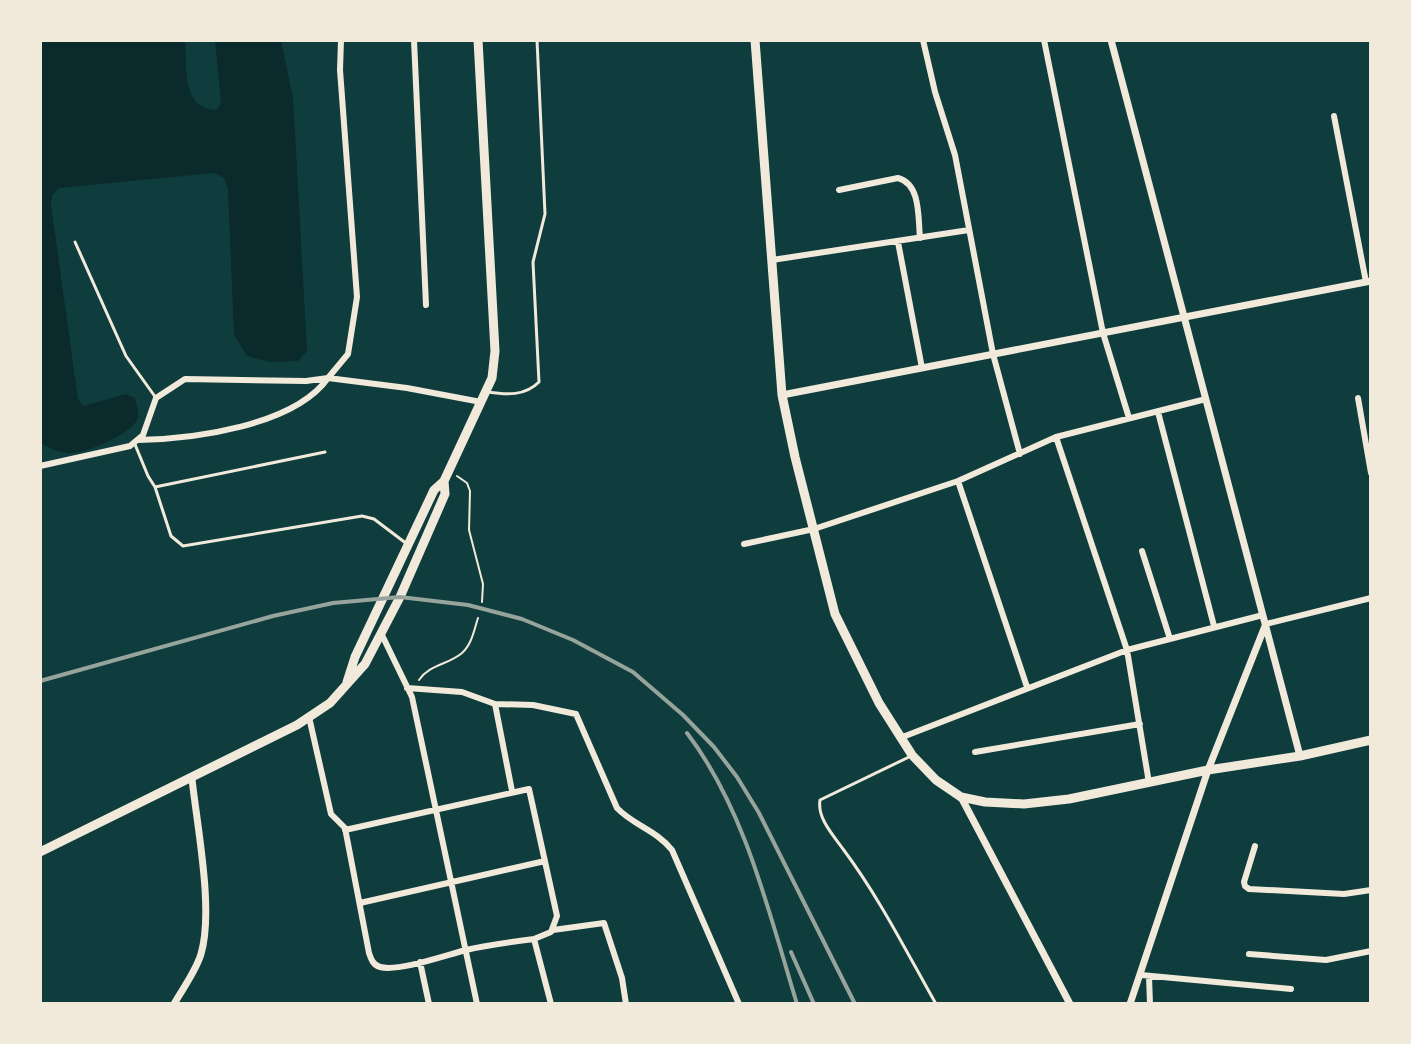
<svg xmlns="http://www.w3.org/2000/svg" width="1411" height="1044" viewBox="0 0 1411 1044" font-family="Commissioner,sans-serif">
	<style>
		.water { fill: #0a2a2b }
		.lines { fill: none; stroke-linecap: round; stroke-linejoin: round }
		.path { stroke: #f1e9da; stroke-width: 2 }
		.service { stroke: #f1e9da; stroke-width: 3 }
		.minor { stroke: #f1e9da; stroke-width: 6 }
		.tertiary { stroke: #f1e9da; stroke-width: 7 }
		.primary { stroke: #f1e9da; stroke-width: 9 }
		.rail { stroke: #97a49c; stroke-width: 4 }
	</style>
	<rect width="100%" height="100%" fill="#0f3d3e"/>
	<!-- water -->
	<path class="water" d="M40 40H185C187 65 181 109 216 110L221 103 215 40H281L293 98 307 351 298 361 270 362 247 356 234 335 228 189 224 178 214 173 59 188 52 195 51 205 78 399 83 406 126 394 135 398C137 407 141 416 135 423 126 435 85 454 71 453 59 453 50 448 40 443Z"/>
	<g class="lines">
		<!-- path -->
		<path class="path" d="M457 476 467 483 470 491 469 530 483 584 482 602
			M419 680C430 664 448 665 462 653 472 644 474 630 478 618"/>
		<!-- service -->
		<path class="service" d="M75 242 126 356 156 398
			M488 392C507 395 525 396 539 382L533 262 545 214 537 40
			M134 442 148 476 155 487 171 536 183 546 362 516 374 519 407 544
			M155 487 325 452
			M909 757 820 800C817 818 833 835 843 849 879 897 906 951 936 1004"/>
		<!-- minor -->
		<path class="minor" d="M414 40 426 305
			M923 40 935 92 955 155 993 354 1020 454
			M1044 40 1103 333 1129 418
			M1334 116 1366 282
			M839 190 898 178C921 184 918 218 920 238
			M898 242 922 368
			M772 260 969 230
			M1358 398 1371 473
			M1158 412 1214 626
			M1056 437 1127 650 1149 783
			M138 440C193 439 294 426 328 378L407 388 481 402
			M40 466 130 446 143 435 156 398 185 379 306 381 328 378 348 354 357 297 340 70 341 40
			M958 481 1027 687
			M744 544 814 529 958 481 1056 437 1206 399
			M1142 551 1170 639
			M1266 624 1371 598
			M381 633 412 697 477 1004
			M407 688 462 692 495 704 533 705 576 714 617 808C633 825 656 830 672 850L739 1004
			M495 704 512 791
			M309 717 331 814 345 828 369 953C371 959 373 965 380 967 399 972 446 955 466 950 488 945 511 942 534 939L551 1004
			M900 738 1127 650 1263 615
			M975 752 1140 724
			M345 830 529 789 557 916 551 932 534 939
			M1255 846 1244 882 1245 886 1249 889 1344 894 1371 890
			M360 903 545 861
			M553 930 604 923 622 978 626 1004
			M1249 954 1326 960 1371 951
			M420 962 429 1004
			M1141 975 1291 989
			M1149 976 1150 1004"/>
		<!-- tertiary -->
		<path class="tertiary" d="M1111 40 1300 756
			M782 395 1371 281
			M961 797 1070 1004
			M174 1004C183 988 196 971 201 954 214 910 197 826 192 779
			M1130 1004 1208 770 1265 626"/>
		<!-- primary -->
		<path class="primary" d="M755 40 782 395 795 457 835 614 879 703 912 755 936 780 961 797 985 802 1024 804 1069 799 1208 770 1300 756 1371 740
			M347 682 355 657 434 490 444 481 492 378 495 351 478 40
			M40 852 297 725 330 703 365 664 400 597 445 494 444 481"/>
		<!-- rail -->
		<path class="rail" d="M40 681 273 616 333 603 400 597 468 605 522 619 573 640 633 672 683 715 714 747 737 777 759 813 855 1004
			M687 733C745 809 769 913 797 1004
			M791 952 814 1004"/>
	</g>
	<!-- border -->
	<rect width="1411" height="1044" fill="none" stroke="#f1e9da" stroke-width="84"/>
</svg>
